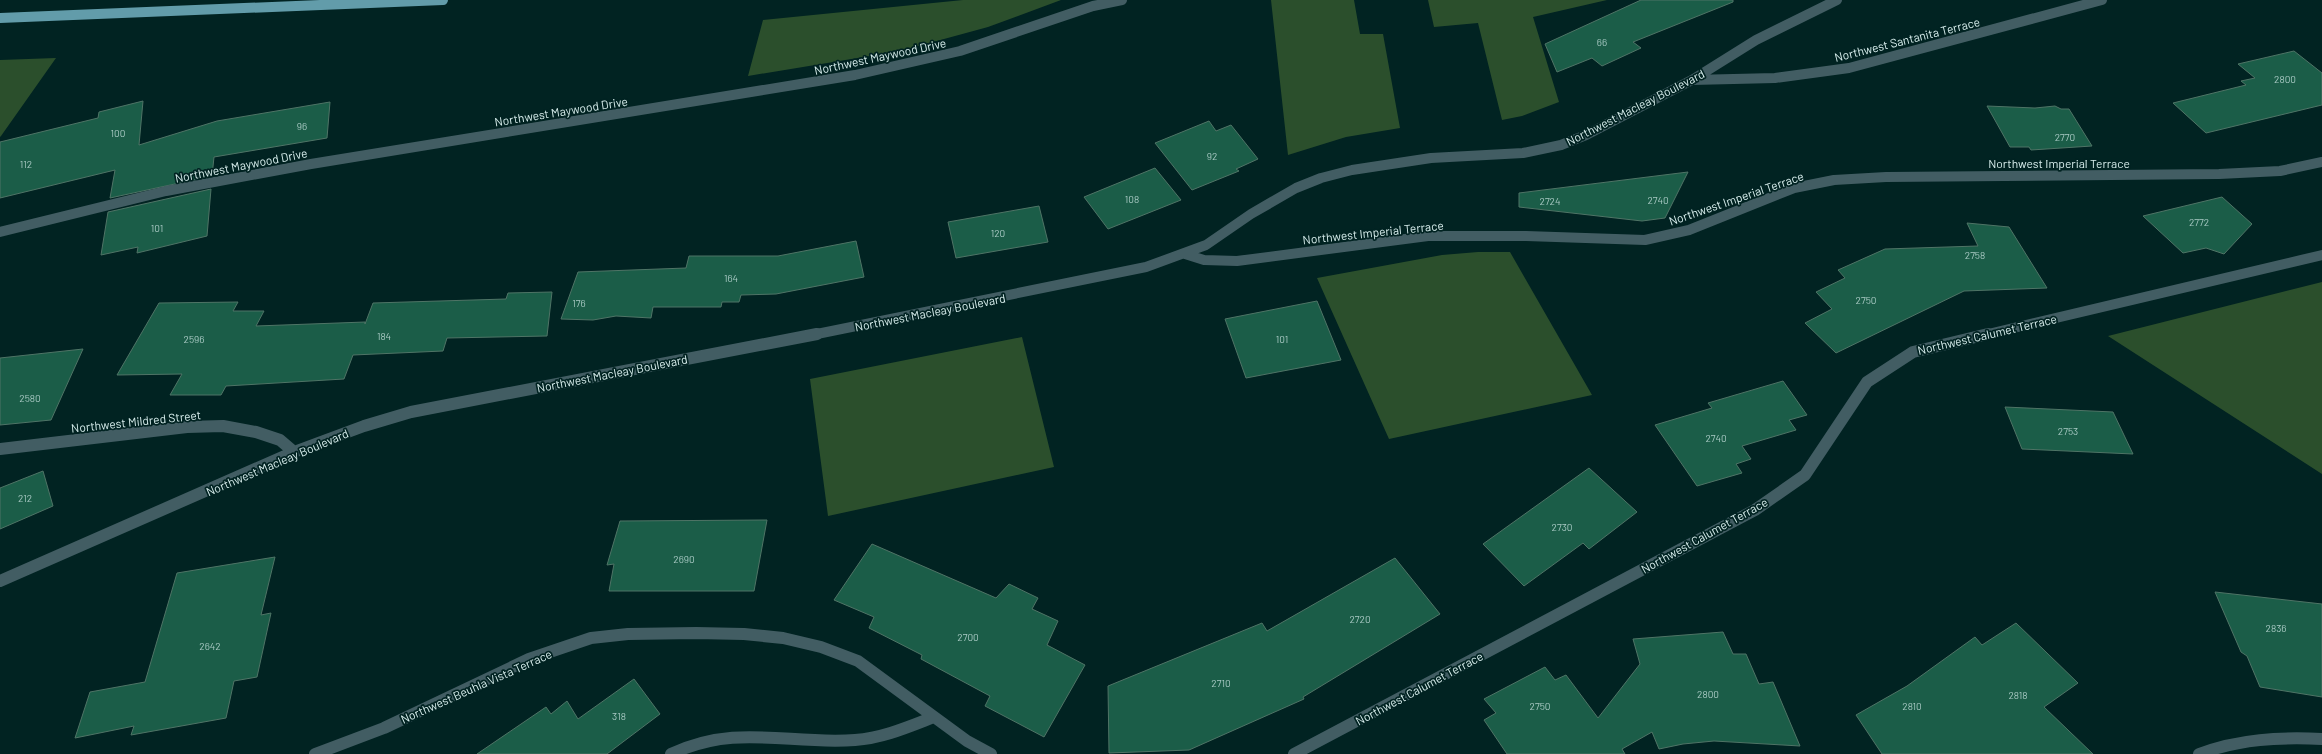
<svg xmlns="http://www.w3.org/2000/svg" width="2322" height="754" viewBox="0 0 2322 754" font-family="Barlow,sans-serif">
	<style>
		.green { fill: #2b4f2c }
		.building { fill: #1b5d48; stroke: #4f7466 }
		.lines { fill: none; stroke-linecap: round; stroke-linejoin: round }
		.minor-far1 { stroke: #425d63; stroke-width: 10 }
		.minor { stroke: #425d63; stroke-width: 12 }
		.primary { stroke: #629caa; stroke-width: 10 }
		.labels { text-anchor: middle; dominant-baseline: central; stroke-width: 3.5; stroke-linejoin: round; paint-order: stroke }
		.number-label { font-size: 10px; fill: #a8c9c3 }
		.street-label { font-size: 12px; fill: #d7edec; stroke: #012322 }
	</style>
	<rect width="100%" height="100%" fill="#012322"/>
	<!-- green -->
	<path class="green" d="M963 0H1061L988 27 900 51 748 76 763 20Z
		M1271 0H1354L1360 34H1383L1400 128 1346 137 1288 155Z
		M1428 0H1607L1533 17 1559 102 1522 116 1502 120 1478 23 1434 27Z
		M56 58 1 136 0 137V60Z
		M1478 252H1510L1592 395 1389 439 1317 278 1442 255Z
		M2322 282V474L2108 336Z
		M1022 337 1054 467 828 516 810 379Z"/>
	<!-- building -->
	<path class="building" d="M1641 0H1733V2L1633 42 1641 48 1602 66 1592 58 1557 72 1545 44Z
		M2294 51 2322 73V105L2206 133 2173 103 2246 85 2241 81 2255 78 2238 64Z
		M143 101 139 145 217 121 330 102 327 138 214 157 212 176 110 198 115 170 0 198V142L98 118 99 112Z
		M1987 106 2035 108 2055 106 2061 109H2069L2092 146 2031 150 2029 147H2010Z
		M1209 121 1216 131 1231 125 1258 159 1236 169 1239 171 1192 190 1155 143Z
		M1155 168 1181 200 1108 229 1084 197Z
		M1688 172 1665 218 1642 221 1519 207V193Z
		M211 189 207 236 137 253 138 247 101 255 108 212Z
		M2222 197 2252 224 2224 254 2206 248 2183 253 2143 216Z
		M1039 206 1048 242 956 258 948 222Z
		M1967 223 2009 227 2047 288 1964 291 1836 353 1805 323 1832 309 1816 292 1845 278 1838 270 1885 249 1978 246Z
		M856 241 864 277 776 294 741 295 739 302H722L721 307H653L651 318 616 316 593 320 561 319 578 272 686 268 689 256H778Z
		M552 292 547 336 447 338 443 351 353 355 344 379 226 386 221 395H170L182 374 117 375 159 303 238 302 233 311H264L256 326 365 322V324L373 303 506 299 508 293Z
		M1317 301 1341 360 1246 378 1225 319Z
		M83 349 51 420 0 425V358Z
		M1783 381 1807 415 1789 420 1796 430 1742 446 1751 459 1736 464 1742 473 1697 486 1655 425 1712 408 1708 403Z
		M2005 407 2113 412 2133 454 2022 449Z
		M1589 468 1637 512 1589 549 1583 543 1524 586 1483 544Z
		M43 471 53 506 0 529V488Z
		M767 520 754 591H609L614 564 607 565 620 521Z
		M872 544 996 598 1009 584 1038 598 1032 609 1058 621 1047 645 1085 665 1044 737 985 706 990 696 921 659 922 655 869 628 874 617 834 600Z
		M275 557 261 615 271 613 257 677 234 681 226 718 131 735 134 726 75 738 90 692 145 682 177 573Z
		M1395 558 1440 614 1303 697 1304 699 1189 750 1109 753 1108 686 1262 623 1267 631Z
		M2215 592 2322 604V697L2260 687 2247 656 2241 652Z
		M2016 623 2078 683 2044 707 2093 754H1882L1856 715 1907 686 1975 637 1982 645Z
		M1723 632 1733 654H1746L1759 684 1773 682 1800 746 1714 741 1683 744 1659 749 1652 732 1622 749 1625 754H1507L1484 720 1496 713 1484 699 1545 667 1555 680 1566 675 1598 718 1640 664 1633 639Z
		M634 679 660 714 607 754H477L546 707 551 714 567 701 578 719Z"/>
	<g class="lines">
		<!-- minor-far1 -->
		<path class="minor-far1" d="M1692 80 1775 78 1849 68 2102 0
			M0 232 166 191 311 164 855 75 960 51 1093 6 1122 0
			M1185 254 1204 260 1237 261 1428 236H1526L1645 240 1689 230 1794 188 1834 180 1886 177 2219 174 2280 171 2322 162
			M812 335 1146 267 1206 245 1251 214 1296 188 1321 178 1352 170 1431 158 1523 153 1561 145 1586 135 1692 80 1756 40 1837 0
			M1984 335 2322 255"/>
		<!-- minor -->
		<path class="minor" d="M0 449 187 427 223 426 256 432 280 440 294 452
			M0 581 294 452 364 426 411 412 817 334
			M315 754 384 728 529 659 591 638 628 634 696 633 744 634 783 638 821 647 858 661 967 741 991 754
			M671 754C737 723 788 745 855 740 883 738 908 727 934 717
			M1294 754 1755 510 1805 475 1867 382 1913 352 1988 334
			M2199 754C2239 739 2280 737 2322 739"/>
		<!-- primary -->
		<path class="primary" d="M0 18 443 0"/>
	</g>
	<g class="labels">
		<!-- number labels -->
		<g class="number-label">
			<text x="1602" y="42">66</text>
			<text x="2285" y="79">2800</text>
			<text x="302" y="126">96</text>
			<text x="118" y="133">100</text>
			<text x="2065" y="137">2770</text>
			<text x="1212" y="156">92</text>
			<text x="26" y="164">112</text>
			<text x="1132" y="199">108</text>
			<text x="1658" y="200">2740</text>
			<text x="1550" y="201">2724</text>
			<text x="2199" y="222">2772</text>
			<text x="157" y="228">101</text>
			<text x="998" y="233">120</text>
			<text x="1975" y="255">2758</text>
			<text x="731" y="278">164</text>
			<text x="1866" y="300">2750</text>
			<text x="579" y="303">176</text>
			<text x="384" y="336">184</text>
			<text x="194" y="339">2596</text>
			<text x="1282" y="339">101</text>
			<text x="30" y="398">2580</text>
			<text x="2068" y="431">2753</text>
			<text x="1716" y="438">2740</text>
			<text x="25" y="498">212</text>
			<text x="1562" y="527">2730</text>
			<text x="684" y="559">2690</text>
			<text x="1360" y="619">2720</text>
			<text x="2276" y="628">2836</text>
			<text x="968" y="637">2700</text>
			<text x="210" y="646">2642</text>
			<text x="1221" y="683">2710</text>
			<text x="1708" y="694">2800</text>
			<text x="2018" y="695">2818</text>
			<text x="1540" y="706">2750</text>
			<text x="1912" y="706">2810</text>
			<text x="619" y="716">318</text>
		</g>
		<!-- street labels -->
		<g class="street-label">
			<text transform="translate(1907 39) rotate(-14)">Northwest Santanita Terrace</text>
			<text transform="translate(880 56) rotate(-12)">Northwest Maywood Drive</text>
			<text transform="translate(1635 107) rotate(-27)">Northwest Macleay Boulevard</text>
			<text transform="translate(561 111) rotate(-9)">Northwest Maywood Drive</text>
			<text x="2059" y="163">Northwest Imperial Terrace</text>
			<text transform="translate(241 165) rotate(-11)">Northwest Maywood Drive</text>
			<text transform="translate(1736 198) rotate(-19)">Northwest Imperial Terrace</text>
			<text transform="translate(1373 232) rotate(-6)">Northwest Imperial Terrace</text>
			<text transform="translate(930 312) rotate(-11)">Northwest Macleay Boulevard</text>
			<text transform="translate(1987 334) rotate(-13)">Northwest Calumet Terrace</text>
			<text transform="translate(612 373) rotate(-11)">Northwest Macleay Boulevard</text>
			<text transform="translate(136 421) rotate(-6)">Northwest Mildred Street</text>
			<text transform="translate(277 462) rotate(-23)">Northwest Macleay Boulevard</text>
			<text transform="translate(1704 535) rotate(-29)">Northwest Calumet Terrace</text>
			<text transform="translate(476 686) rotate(-24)">Northwest Beuhla Vista Terrace</text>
			<text transform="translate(1419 688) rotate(-28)">Northwest Calumet Terrace</text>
		</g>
	</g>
</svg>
